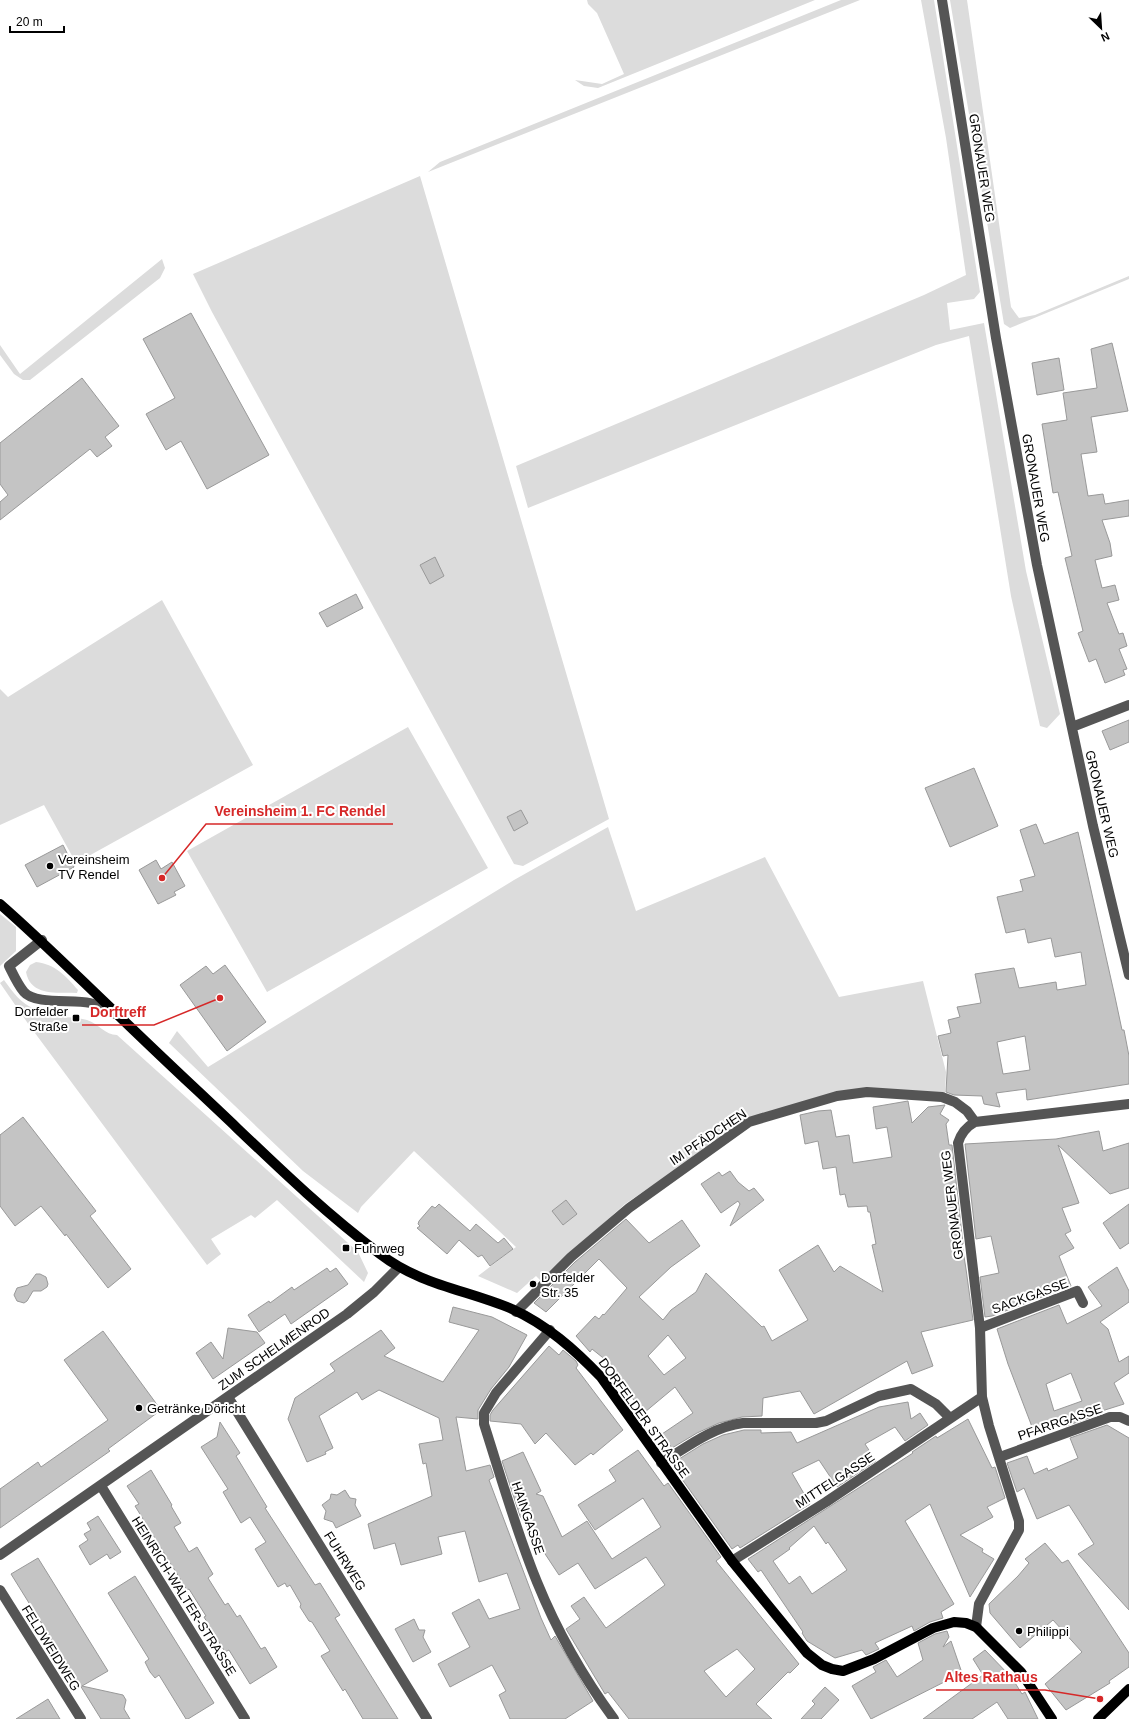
<svg xmlns="http://www.w3.org/2000/svg" width="1129" height="1719" viewBox="0 0 1129 1719" font-family="Arial,sans-serif">
	<style>
		.green { fill: #dcdcdc }
		.building { fill: #c4c4c4; stroke: #999; fill-rule: evenodd }
		.lines { fill: none; stroke-linecap: round; stroke-linejoin: round }
		.minor { stroke: #555; stroke-width: 10 }
		.major { stroke: #000; stroke-width: 10 }
		.poi-dot { fill: #000; stroke: #fff; stroke-width: 1.5 }
		.labels { text-anchor: middle; dominant-baseline: central; stroke-width: 4; stroke-linejoin: round; paint-order: stroke }
		.street-label { font-size: 13px; fill: #000; stroke: #fff }
		.poi-label { font-size: 13px; fill: #000; stroke: #fff; text-anchor: start }
		.leader { fill: none; stroke: #d62828; stroke-width: 1.5 }
		.callout-dot { fill: #d62828; stroke: #fff; stroke-width: 1.5 }
		.callout-label { font-size: 14px; text-anchor: middle; font-weight: bold; fill: #d62828; stroke: #fff; stroke-width: 4; stroke-linejoin: round; paint-order: stroke }
	</style>
	<rect width="100%" height="100%" fill="#fff"/>
	<!-- green -->
	<path class="green" d="M587 0H815L598 88 584 86 575 80 602 84 624 74 597 13 588 4Z
		M841 0H860L428 172 440 162Z
		M921 0H934L980 292 974 299 947 303 950 330 984 323 1026 571 1060 714 1047 728 1040 726 1011 596 969 336 936 345 528 508 516 466 924 295 966 275 946 138Z
		M950 0H967L1011 307 1019 318 1035 315 1129 276V279L1010 328 1004 324Z
		M420 176 609 819 523 866 514 864 212 312 193 274Z
		M162 259 165 268 160 278 30 380H23L14 374 0 355V345L20 374Z
		M162 600 253 765 76 863 44 805 0 825V689L8 697Z
		M408 727 488 868 267 992 187 851Z
		M608 827 636 911 765 857 839 997 923 981 946 1072 945 1094 873 1088 753 1117 625 1204 540 1280 536 1276 517 1293 478 1276 516 1247 414 1151 361 1207 358 1213 303 1171 169 1043 177 1031 208 1067 514 880Z
		M0 914 16 927V951L0 966Z
		M36 962C55 964 66 976 78 990L77 993C57 992 31 997 26 972L30 965Z
		M4 980C13 992 21 1004 35 1009L33 1015C48 1017 73 1016 87 1020 99 1024 105 1035 117 1035L358 1252 368 1273 364 1282 277 1200 255 1218 251 1215 211 1239 221 1254 207 1265 29 1025 0 983Z"/>
	<!-- building -->
	<path class="building" d="M191 313 269 455 207 489 181 441 166 450 146 414 175 398 143 339Z
		M1112 343 1128 411 1091 417 1097 452 1081 454 1088 496 1103 494 1105 504 1129 500V516L1102 520 1110 543 1112 556 1095 560 1102 588 1115 585 1119 600 1107 603 1119 634 1123 633 1127 646 1119 649 1127 669 1123 670 1125 675 1105 683 1096 659 1089 662 1078 633 1083 631 1065 558 1072 556 1058 492 1053 493 1042 424 1067 420 1063 393 1097 388 1091 349Z
		M1059 358 1064 390 1037 395 1032 363Z
		M82 378 119 426 105 437 112 446 97 457 90 449 0 520V502L8 495 0 484V443Z
		M435 557 444 576 430 584 420 565Z
		M356 594 363 608 327 627 319 613Z
		M1129 720V742L1110 750 1102 731Z
		M974 768 998 826 950 847 925 788Z
		M521 810 528 823 514 831 507 817Z
		M1036 824 1044 844 1078 832 1115 997 1122 1030H1124L1129 1056V1084L1027 1100 1026 1089 996 1093 1000 1107 984 1104 982 1096 954 1095 946 1092 948 1055 943 1056 938 1036 951 1033 948 1020 960 1017 957 1007 981 1003 975 974 1014 968 1019 988 1056 982 1057 990 1086 985 1081 952 1055 957 1051 938 1028 943 1025 929 1006 933 997 897 1023 891 1020 880 1035 876 1020 830ZM1025 1036 1030 1070 1003 1074 997 1042Z
		M63 845 74 867 37 887 25 865Z
		M156 860 161 869 172 862 185 886 174 892 176 895 158 904 139 870Z
		M225 965 266 1022 227 1051 180 985 206 966 213 974Z
		M908 1101 912 1123 928 1107 945 1105 940 1114 949 1120 946 1124 949 1145H952L963 1244H962L966 1269 973 1320 921 1332 933 1366 912 1374 907 1361 814 1414 800 1391 763 1398 762 1416 742 1417 719 1423 697 1433 672 1448 662 1434 693 1413 675 1387 645 1412 632 1398 634 1397 612 1365 592 1349 590 1352 576 1336 595 1316 599 1319 603 1314 604 1315 627 1288 599 1259 546 1312 534 1303 575 1262 626 1219 649 1243 682 1220 700 1246 671 1267 639 1297 663 1320 671 1310 696 1292 706 1273 762 1327 764 1326 772 1341 808 1320 779 1270 818 1245 834 1272 840 1266 883 1292 872 1245 876 1244 870 1212H868L867 1206 848 1207 845 1194 840 1195 836 1167 823 1169 818 1141 805 1144 800 1115 818 1111 831 1110 836 1137 849 1135 853 1163 892 1157 887 1127 876 1129 873 1107ZM668 1335 686 1358 664 1375 648 1356Z
		M23 1117 96 1211 90 1216 131 1269 108 1288 66 1234 65 1236 41 1206 15 1226 0 1206V1135Z
		M1099 1131 1103 1151 1129 1143V1188L1110 1194 1058 1145 1079 1203 1062 1208 1071 1231 1065 1234 1074 1248 1059 1256 1071 1286 992 1316 985 1317 980 1277 999 1273 991 1236 976 1239 965 1144 1056 1139Z
		M730 1171 738 1182 749 1191 754 1188 764 1200 730 1226 740 1204 738 1201 721 1213 701 1184 719 1172 722 1176Z
		M566 1200 577 1214 563 1225 552 1211Z
		M439 1204 470 1231 476 1224 498 1243 504 1238 513 1249 490 1266 482 1255 478 1257 459 1240 447 1254 417 1228 420 1226 418 1224 419 1221 432 1206 435 1208Z
		M1129 1204V1243L1120 1249 1103 1223Z
		M1117 1267 1129 1291V1302L1100 1322 1108 1329 1119 1362 1129 1356V1373L1114 1383 1124 1404 1089 1415 1092 1417 1066 1426 1065 1422 1034 1432 1008 1364 997 1329 1059 1305 1067 1324 1102 1306 1088 1287ZM1071 1373 1082 1401 1054 1411 1046 1384Z
		M327 1268 330 1272 336 1268 348 1284 291 1324 285 1314 259 1332 248 1315 269 1301 270 1303 292 1287 294 1290Z
		M36 1274H40L46 1277 48 1284 47 1287 41 1291H33L27 1301 24 1303 17 1301 14 1295 17 1288 28 1285Z
		M453 1307 492 1317 527 1335 509 1367 491 1389 478 1410V1419L456 1417 466 1471 490 1465 494 1477 489 1480 541 1618 551 1640 555 1636 593 1701 565 1719H510L499 1695 506 1691 492 1665 450 1687 438 1664 470 1647 452 1613 479 1599 489 1619 520 1609 507 1573 479 1582 465 1531 438 1537 442 1554 401 1565 395 1543 374 1549 368 1524 432 1496 426 1463 423 1464 419 1444 443 1440 439 1418 379 1390 362 1400 357 1392 319 1416 333 1448 325 1452 326 1454 307 1462 288 1419 295 1398 335 1371 330 1364 381 1330 395 1348 384 1356 443 1382 479 1330 449 1322Z
		M228 1328 257 1332 265 1343 213 1379 196 1353 211 1342 223 1359Z
		M103 1331 161 1410 108 1449 110 1451 0 1528V1489L38 1462 41 1467 108 1420 64 1360Z
		M549 1346 559 1355 563 1350 576 1361 578 1365 576 1368 623 1430 593 1455 591 1453 575 1465 546 1433 535 1444 521 1424 490 1421V1415L493 1410Z
		M908 1402 911 1419 920 1413 928 1425 905 1441 895 1427 865 1444 876 1461 837 1487 819 1460 792 1473 810 1504 740 1548 738 1545 732 1549 679 1475 687 1470 679 1459 703 1444 723 1435 744 1430H761V1433L791 1432 797 1443 879 1407Z
		M968 1419 992 1468 995 1467 1005 1498 987 1507 993 1517 960 1535 983 1549 982 1552 994 1559 970 1597 930 1504 905 1521 954 1604 941 1612 943 1618 930 1622 914 1631 912 1626 875 1643 879 1649 866 1655 862 1650 835 1658 807 1641 802 1633 803 1632 761 1570 758 1572 748 1559 913 1453 912 1452 936 1436 937 1438ZM814 1526 826 1544 828 1542 847 1570 812 1594 800 1576 789 1584 773 1561 790 1549 789 1548Z
		M220 1422 240 1453 236 1456 267 1507 265 1508 315 1585 320 1583 340 1615 335 1618 398 1719H363L345 1689 343 1691 321 1656 330 1651 312 1622 309 1621 300 1607 301 1604 290 1585 287 1587 285 1583 278 1587 255 1549 266 1542 250 1517 241 1523 223 1492 228 1489 201 1447 217 1437Z
		M1107 1425 1129 1438V1610L1078 1554 1094 1544 1069 1505 1037 1519 1024 1488 1017 1492 1007 1463 1027 1456 1034 1474 1047 1468 1048 1471 1078 1458 1070 1438Z
		M638 1450 664 1486 668 1483 721 1557 716 1561 799 1664 790 1673 788 1672 756 1704 772 1719H629L608 1692 605 1694 566 1629 580 1619 571 1606 584 1597 606 1628 665 1585 646 1557 595 1589 578 1563 559 1575 520 1516 502 1461 523 1452 541 1491 536 1494 543 1496 562 1537 587 1521 612 1559 661 1527 643 1498 595 1530 578 1505 616 1481 609 1470ZM737 1649 755 1669 726 1697 704 1671Z
		M151 1470 172 1505 171 1506 181 1523 174 1527 189 1552 197 1547 213 1574 208 1578 225 1605 228 1603 237 1617 240 1615 261 1649 265 1647 277 1667 250 1684 229 1650 225 1652 204 1617 206 1616 189 1589 187 1590 135 1506 139 1504 127 1486Z
		M345 1490 350 1498 356 1499 355 1505 361 1516 336 1528 333 1522 324 1519 326 1511 322 1505 330 1499 331 1494 337 1495Z
		M98 1516 121 1552 110 1559 107 1554 90 1565 79 1546 88 1540 84 1534 91 1530 87 1523Z
		M1045 1543 1062 1563 1068 1560 1129 1653V1667L1109 1681 1110 1683 1066 1710 1045 1684 1082 1652 1053 1620 1020 1648 990 1613 989 1604 1018 1576 1029 1563 1025 1559Z
		M38 1558 108 1671 82 1686 123 1695 126 1700 124 1709 130 1719H101L11 1574Z
		M135 1576 214 1703 188 1719H186L159 1675 155 1678 150 1672 145 1662 149 1659 108 1593Z
		M414 1619 419 1630H425L423 1637 431 1652 413 1662 395 1629Z
		M947 1631 949 1637 943 1647 951 1641 962 1673 871 1719 852 1686 876 1672 873 1667 886 1660 897 1677 923 1660 918 1643 935 1634Z
		M985 1650 1012 1678 1022 1694 1025 1692 1038 1719H1008L997 1702 972 1719H923L983 1675 973 1659Z
		M825 1687 839 1700 821 1719H801L815 1704 812 1701Z
		M48 1699 60 1719H16Z"/>
	<g class="lines">
		<!-- minor -->
		<path class="minor" d="M942 0 996 338 1037 565 1093 826 1129 975
			M1072 727 1129 705
			M42 940 9 966C13 974 18 985 24 992 35 1005 73 999 90 1003 99 1005 107 1010 115 1014
			M516 1312 571 1257 629 1208 749 1122 837 1096 867 1092 942 1097 955 1102 967 1111 975 1122
			M980 1328 1077 1291 1083 1303
			M550 1330 496 1393 484 1413V1424C501 1477 516 1531 537 1582 557 1631 583 1677 614 1719
			M228 1397 427 1719
			M1000 1457 1110 1417H1120L1129 1421
			M661 1463C687 1447 712 1427 743 1423H816L826 1421 879 1396 911 1389 936 1404 950 1418
			M101 1486 245 1719
			M0 1555 347 1314 374 1292 398 1268
			M732 1561 826 1502 982 1397
			M0 1590 81 1719
			M976 1627 979 1604 1019 1530V1521L989 1426 982 1397 980 1328 958 1143C961 1133 966 1127 975 1122L1129 1104"/>
		<!-- major -->
		<path class="major" d="M0 904C40 939 77 976 116 1013 156 1052 197 1090 237 1128 283 1172 329 1216 380 1254 420 1285 467 1290 512 1309 547 1325 574 1349 601 1377L732 1561 807 1653 822 1665 832 1669 843 1671 874 1659 933 1628 954 1622 966 1623 976 1627 1021 1672 1052 1719
			M1098 1719 1129 1689"/>
	</g>
	<!-- markers -->
	<g class="poi-dot">
		<circle cx="50" cy="866" r="4"/>
		<rect x="72" y="1014" width="8" height="8" rx="2"/>
		<rect x="342" y="1244" width="8" height="8" rx="2"/>
		<circle cx="533" cy="1284" r="4"/>
		<circle cx="139" cy="1408" r="4"/>
		<circle cx="1019" cy="1631" r="4"/>
	</g>
	<g class="labels">
		<!-- street labels -->
		<g class="street-label">
			<text transform="translate(982 168) rotate(81)">GRONAUER WEG</text>
			<text transform="translate(1036 488) rotate(80)">GRONAUER WEG</text>
			<text transform="translate(1102 804) rotate(77)">GRONAUER WEG</text>
			<text transform="translate(708 1137) rotate(-34)">IM PFÄDCHEN</text>
			<text transform="translate(952 1205) rotate(-97)">GRONAUER WEG</text>
			<text transform="translate(1030 1296) rotate(-20)">SACKGASSE</text>
			<text transform="translate(274 1349) rotate(-35)">ZUM SCHELMENROD</text>
			<text transform="translate(644 1418) rotate(54)">DORFELDER STRASSE</text>
			<text transform="translate(1060 1422) rotate(-19)">PFARRGASSE</text>
			<text transform="translate(835 1480) rotate(-33)">MITTELGASSE</text>
			<text transform="translate(528 1518) rotate(71)">HAINGASSE</text>
			<text transform="translate(345 1561) rotate(58)">FUHRWEG</text>
			<text transform="translate(184 1596) rotate(58)">HEINRICH-WALTER-STRASSE</text>
			<text transform="translate(51 1648) rotate(58)">FELDWEIDWEG</text>
		</g>
		<!-- poi labels -->
		<g class="poi-label">
			<text x="58" y="859">Vereinsheim<tspan x="58" dy="15">TV Rendel</tspan></text>
			<text x="68" y="1011" text-anchor="end">Dorfelder<tspan x="68" dy="15">Straße</tspan></text>
			<text x="354" y="1248">Fuhrweg</text>
			<text x="541" y="1277">Dorfelder<tspan x="541" dy="15">Str. 35</tspan></text>
			<text x="147" y="1408">Getränke Döricht</text>
			<text x="1027" y="1631">Philippi</text>
		</g>
	</g>
	<!-- callouts -->
	<path class="leader" d="M162 878L206 824H393M220 998L154 1025H82M1100 1699L1045 1690H936"/>
	<g class="callout-dot">
		<circle cx="162" cy="878" r="4"/>
		<circle cx="220" cy="998" r="4"/>
		<circle cx="1100" cy="1699" r="4"/>
	</g>
	<g class="callout-label">
		<text x="300" y="816">Vereinsheim 1. FC Rendel</text>
		<text x="118" y="1017">Dorftreff</text>
		<text x="991" y="1682">Altes Rathaus</text>
	</g>
	<!-- north arrow -->
	<g transform="translate(1101 28) rotate(155)" stroke="#ffffff" stroke-width="3" paint-order="stroke">
	<path d="M0-3L7 15L0 10L-7 15Z" fill="#000000"/>
	<text y="-6" font-size="11" font-weight="bold" text-anchor="middle" fill="#000000">N</text>
	</g>
	<!-- scale -->
	<path d="M10 26v6h54v-6" fill="none" stroke="#000000" stroke-width="2"/>
	<text x="16" y="26" font-size="12" fill="#000000" stroke="#ffffff" stroke-width="3" paint-order="stroke">20 m</text>
</svg>
